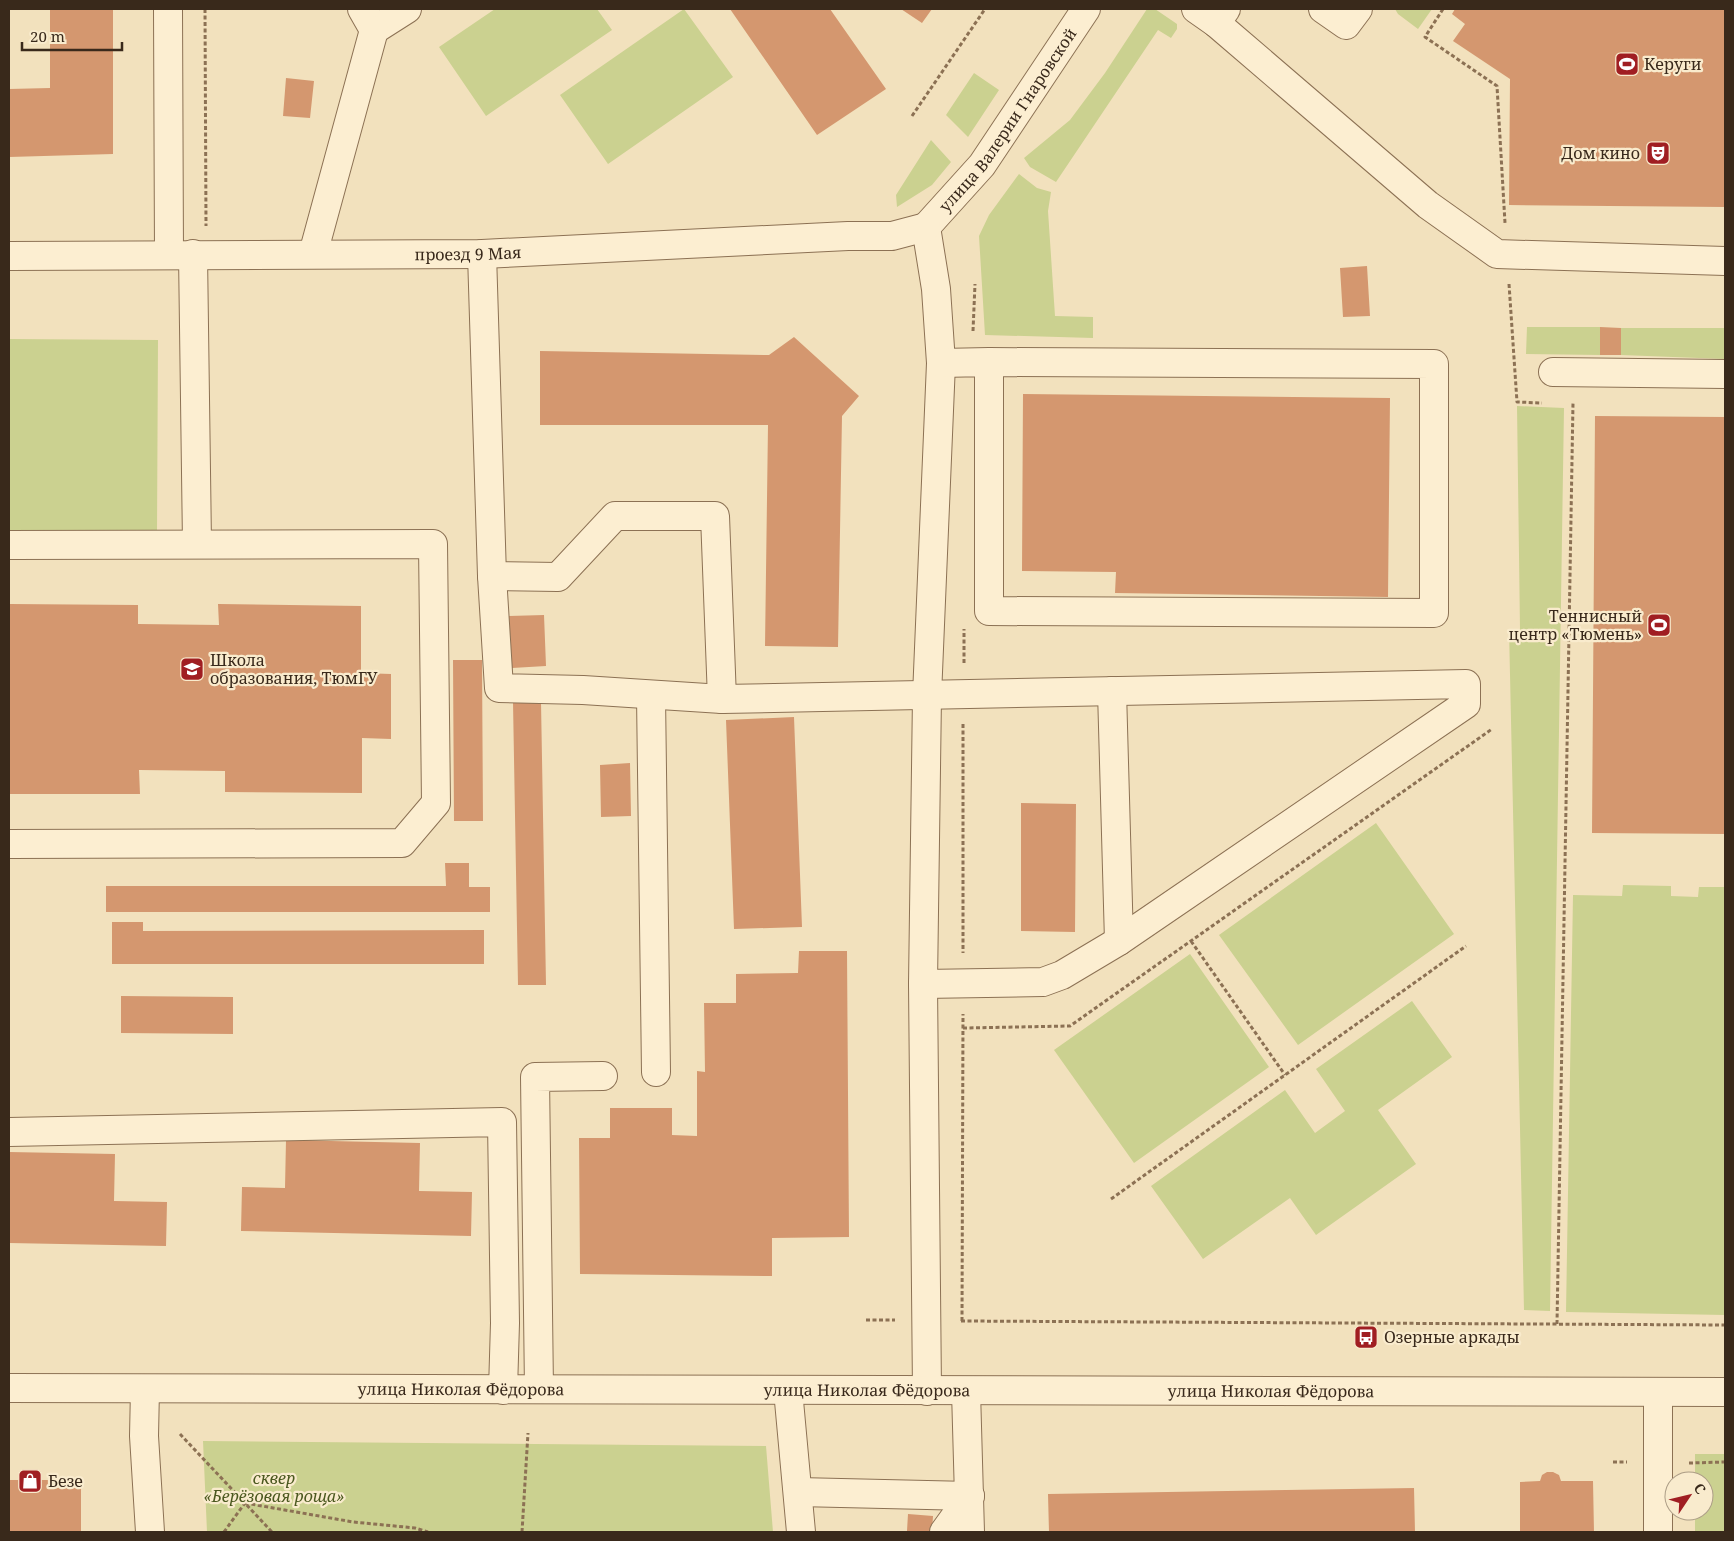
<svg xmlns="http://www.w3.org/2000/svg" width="1734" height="1541" viewBox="0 0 1734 1541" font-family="'Noto Serif',serif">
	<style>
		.green { fill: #cbd190 }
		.building { fill: #d4976f }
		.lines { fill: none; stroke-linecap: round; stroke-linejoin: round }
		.minor-casing { stroke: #8c7154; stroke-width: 30 }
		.path { stroke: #8c7154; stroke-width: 3; stroke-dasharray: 4 2.5; stroke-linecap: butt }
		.minor { stroke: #fceed1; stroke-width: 28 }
		.labels { text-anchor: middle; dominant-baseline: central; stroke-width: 4.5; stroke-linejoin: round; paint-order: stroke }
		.poi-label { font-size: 16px; fill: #39291b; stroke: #f9ebcd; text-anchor: start }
		.street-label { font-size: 16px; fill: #39291b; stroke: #f9ebcd }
		.park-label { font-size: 16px; font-style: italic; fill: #4b581f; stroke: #f9ebcd }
	</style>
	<rect width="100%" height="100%" fill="#f2e1bd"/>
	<!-- green -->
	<path class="green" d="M495 9H597L612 30 486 116 439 47Z
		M684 9 733 77 608 164 560 95Z
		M1147 9H1155L1177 24V29L1171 38 1158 30 1056 182 1030 167 1024 158 1070 120 1105 73Z
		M1395 9H1432L1418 29 1398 14Z
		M974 73 999 90 968 137 946 115Z
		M931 140 951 162 932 185 897 207 896 195Z
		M1019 174 1037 188 1051 192 1048 211 1055 316 1093 317V338L985 335 979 236 989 215Z
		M1527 327H1600V355L1526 354Z
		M1621 328H1725V359L1621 355Z
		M9 339 158 340 157 532 9 531Z
		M1517 406 1564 408 1550 1311 1524 1310 1509 629H1520Z
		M1376 823 1454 934 1298 1045 1219 935Z
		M1623 885 1671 886V896L1698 897 1699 887H1725V1315L1566 1312 1573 895 1622 896Z
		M1190 954 1269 1067 1134 1163 1054 1050Z
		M1412 1001 1452 1057 1378 1110 1416 1164 1316 1235 1290 1198 1203 1259 1151 1186 1285 1090 1315 1133 1345 1111 1316 1069Z
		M203 1441 766 1446 773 1532H207Z
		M1695 1454H1725V1532H1695V1511H1704V1481H1695Z"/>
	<!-- building -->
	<path class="building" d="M50 9H113V154L9 157V89L50 88Z
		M730 9H830L886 89 817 135Z
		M901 9H932L922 23Z
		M1455 9H1725V207L1509 205 1510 79 1453 41 1465 24 1452 14Z
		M286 78 314 81 310 118 283 116Z
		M1367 266 1370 316 1343 317 1340 268Z
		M1600 327 1621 328V355H1600Z
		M794 337 859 396 842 416 838 647 765 646 768 425H540V351L769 355Z
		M1023 394 1390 398 1388 597 1115 593 1116 572 1022 571Z
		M1595 416 1725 417V834L1592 833Z
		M9 604 138 605V624L219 625 218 604 361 606V673L391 674V739L362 738V793L225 792V771L139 770 140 794H9Z
		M544 615 546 666 512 668 509 616Z
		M453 660H482L483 821H454Z
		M513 702H541L546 985H518Z
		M794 717 802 927 734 929 726 720Z
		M630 763 631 816 601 817 600 765Z
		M1021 803 1076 804 1075 932 1021 931Z
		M445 863H469V887H490V912H106V886H446Z
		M112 922H143V931L484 930V964H112Z
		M799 951H847L849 1237 772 1238V1276L580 1274 579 1138H610V1108H672V1135L697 1136V1071L705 1072 704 1003H736V974L798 973Z
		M121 996 233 997V1034L121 1033Z
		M286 1140 420 1143 419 1191 472 1192 471 1236 241 1231 242 1187 285 1188Z
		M9 1152 115 1154 114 1201 167 1202 166 1246 9 1243Z
		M1547 1472H1553L1559 1475 1561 1481H1593L1594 1532H1520V1482L1540 1481 1542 1475Z
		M9 1480H81V1532H9Z
		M1414 1488 1415 1532H1049L1048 1494Z
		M908 1514 933 1516 932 1532 907 1531Z"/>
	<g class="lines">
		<!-- minor casing -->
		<g class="minor-casing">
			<g id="minor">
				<path d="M168 9 169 255"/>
				<path d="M362 9 374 30 407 9"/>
				<path d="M1196 9 1216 23 1226 9"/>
				<path d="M1323 9 1346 25 1358 9"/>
				<path d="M1216 23 1428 205 1497 254 1725 261"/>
				<path d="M926 227 936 289 941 363 927 696 923 984 927 1391"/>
				<path id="s1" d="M926 227 982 165 1086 9"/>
				<path d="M193 254 197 544"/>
				<path d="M313 254 374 30"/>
				<path d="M482 254 492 576 558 577 615 516H715L722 699"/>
				<path id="s2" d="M9 256 482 254 848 236H892L926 227"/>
				<path d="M941 363 989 362 1434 364V613L989 611V362"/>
				<path d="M1553 372 1725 374"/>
				<path d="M9 545 433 544 436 803 402 843 9 844"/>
				<path d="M492 576 499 688 583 690 722 699 1466 684V704L1119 941 1062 975 1043 982 923 984"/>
				<path d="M1112 691 1119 941"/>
				<path d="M651 696 656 1072"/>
				<path d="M9 1132 502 1122 505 1323 503 1390"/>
				<path id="s3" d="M9 1388 1725 1392"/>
				<path d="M145 1389 144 1436 150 1532"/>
				<path d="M539 1389 535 1077 603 1076"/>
				<path d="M788 1390 801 1532"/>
				<path d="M966 1391 970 1532"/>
				<path d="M1658 1393V1532"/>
				<path d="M798 1492 970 1496"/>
				<path d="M944 1532 970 1496"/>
			</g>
		</g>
		<!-- path -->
		<path class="path" d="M205 9 206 226
			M1443 9 1425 37 1497 86 1505 223
			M912 116 985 9
			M1509 284 1517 402 1542 403
			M973 331 975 284
			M964 663V629
			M963 724V953
			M1191 941 1285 1075
			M963 1028 1070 1026 1492 729
			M1111 1199 1466 946
			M866 1320H895
			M961 1321 1725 1325
			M962 1321 963 1014
			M1557 1324 1573 403
			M180 1434 272 1532
			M1613 1462H1627
			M1689 1463 1725 1462
			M245 1503 353 1522 415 1528 428 1532
			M224 1532 245 1503
			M522 1532 528 1433"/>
		<!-- minor -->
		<use href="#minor" class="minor"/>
	</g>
	<!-- icons -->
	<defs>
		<g id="stadium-square" transform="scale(1.25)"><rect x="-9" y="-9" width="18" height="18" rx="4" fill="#a01e22" stroke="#f9ebcd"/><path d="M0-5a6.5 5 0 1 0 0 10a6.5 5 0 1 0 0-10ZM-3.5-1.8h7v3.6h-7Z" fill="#fff"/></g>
		<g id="theatre-square" transform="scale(1.25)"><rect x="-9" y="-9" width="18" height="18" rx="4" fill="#a01e22" stroke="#f9ebcd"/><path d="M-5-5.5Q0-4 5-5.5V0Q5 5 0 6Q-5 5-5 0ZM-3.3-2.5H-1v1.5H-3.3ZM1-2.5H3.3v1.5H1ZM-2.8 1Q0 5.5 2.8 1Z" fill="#fff"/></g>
		<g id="university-square" transform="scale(1.25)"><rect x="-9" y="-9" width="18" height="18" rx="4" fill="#a01e22" stroke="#f9ebcd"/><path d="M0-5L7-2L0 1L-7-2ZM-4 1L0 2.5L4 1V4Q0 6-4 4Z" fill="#fff"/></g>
		<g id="bus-square" transform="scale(1.25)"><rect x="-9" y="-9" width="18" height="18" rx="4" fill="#a01e22" stroke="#f9ebcd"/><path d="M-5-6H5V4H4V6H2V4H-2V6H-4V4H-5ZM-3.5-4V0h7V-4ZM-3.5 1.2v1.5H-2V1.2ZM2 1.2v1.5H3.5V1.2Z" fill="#fff"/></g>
		<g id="shop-square" transform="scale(1.25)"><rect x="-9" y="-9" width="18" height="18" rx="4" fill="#a01e22" stroke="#f9ebcd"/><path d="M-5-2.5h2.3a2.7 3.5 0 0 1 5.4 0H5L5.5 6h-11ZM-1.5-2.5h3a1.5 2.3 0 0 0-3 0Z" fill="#fff"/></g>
	</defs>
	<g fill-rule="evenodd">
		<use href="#stadium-square" x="1627" y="64"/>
		<use href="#theatre-square" x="1658" y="153"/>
		<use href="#stadium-square" x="1659" y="625"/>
		<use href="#university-square" x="192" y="669"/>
		<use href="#bus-square" x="1366" y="1337"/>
		<use href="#shop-square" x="30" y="1481"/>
	</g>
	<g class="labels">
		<!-- poi labels -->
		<g class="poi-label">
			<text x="1644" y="64">Керуги</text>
			<text x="1640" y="153" text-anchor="end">Дом кино</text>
			<text x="1642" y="616" text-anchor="end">Теннисный<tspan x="1642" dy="18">центр «Тюмень»</tspan></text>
			<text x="210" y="660">Школа<tspan x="210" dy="18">образования, ТюмГУ</tspan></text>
			<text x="1384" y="1337">Озерные аркады</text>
			<text x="48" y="1481">Безе</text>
		</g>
		<!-- street labels -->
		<g class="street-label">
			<text stroke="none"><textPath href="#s1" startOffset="135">улица Валерии Гнаровской</textPath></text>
			<text stroke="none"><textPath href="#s2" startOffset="459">проезд 9 Мая</textPath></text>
			<text stroke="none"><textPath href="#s3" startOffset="452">улица Николая Фёдорова</textPath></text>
			<text stroke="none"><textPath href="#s3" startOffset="858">улица Николая Фёдорова</textPath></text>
			<text stroke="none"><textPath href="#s3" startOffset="1262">улица Николая Фёдорова</textPath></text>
		</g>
		<!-- park labels -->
		<g class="park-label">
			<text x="274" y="1478">сквер<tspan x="274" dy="18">«Берёзовая роща»</tspan></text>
		</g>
	</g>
	<!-- border -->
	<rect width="1734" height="1541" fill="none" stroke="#39291b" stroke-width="20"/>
	<!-- north arrow -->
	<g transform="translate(1689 1496) rotate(55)"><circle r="24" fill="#f9ebcd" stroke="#ac9d86"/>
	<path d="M0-4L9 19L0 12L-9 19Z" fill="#a01e22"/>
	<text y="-8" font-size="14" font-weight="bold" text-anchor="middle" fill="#39291b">С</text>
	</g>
	<!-- scale -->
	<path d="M22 42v8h100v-8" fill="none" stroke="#39291b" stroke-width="2.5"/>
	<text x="30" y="42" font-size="15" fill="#39291b" stroke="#f9ebcd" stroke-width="4" paint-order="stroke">20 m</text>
</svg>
